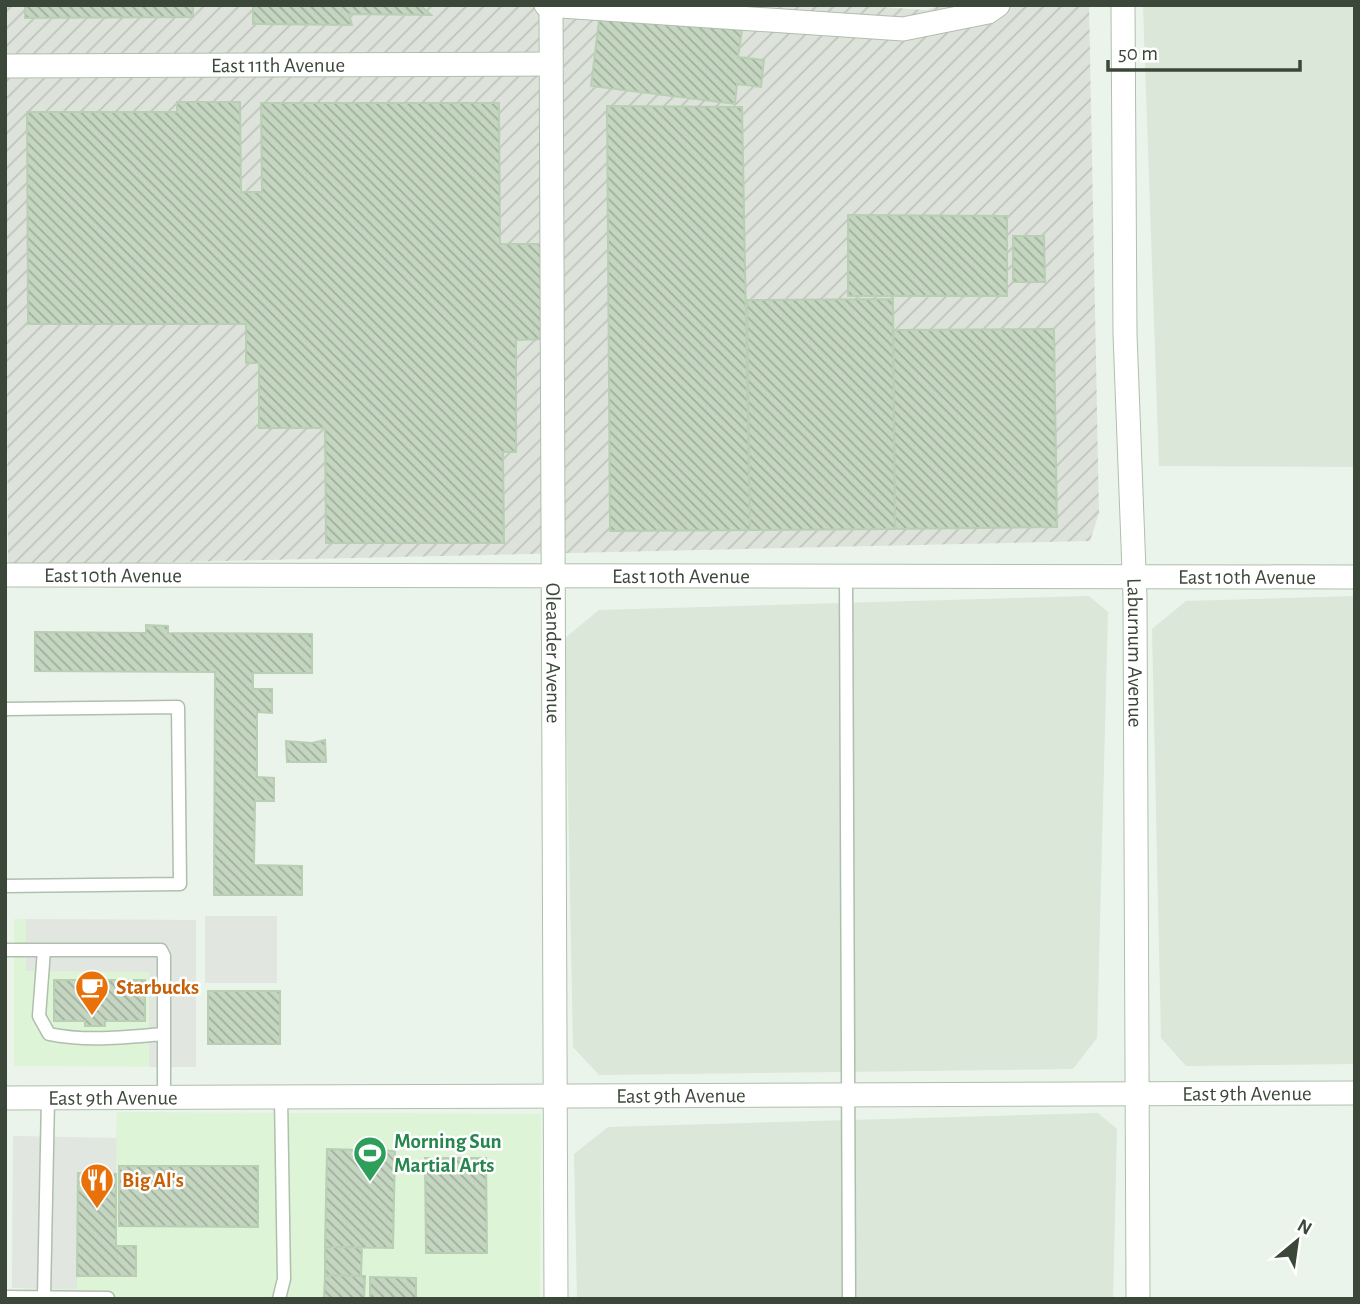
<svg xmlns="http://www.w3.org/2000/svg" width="1360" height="1304" viewBox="0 0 1360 1304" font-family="'Alegreya Sans',sans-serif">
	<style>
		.residential { fill: #dae7d9 }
		.commercial { fill: #ddf4d7 }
		.industrial { fill: url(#industrial-furrows) }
		.parking { fill: #e2e6e1 }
		.building { fill: url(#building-back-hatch); stroke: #b9cfb4; stroke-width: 2 }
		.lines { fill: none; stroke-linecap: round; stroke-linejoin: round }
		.lane-casing { stroke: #afbfad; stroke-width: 15 }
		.street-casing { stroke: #afbfad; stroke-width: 25 }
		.lane { stroke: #fff; stroke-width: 12 }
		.street { stroke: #fff; stroke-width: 23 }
		.labels { text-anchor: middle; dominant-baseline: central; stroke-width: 5; stroke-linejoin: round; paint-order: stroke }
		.street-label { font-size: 21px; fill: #3b4739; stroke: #fff }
		.food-label { font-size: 21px; font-weight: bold; fill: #c56008; stroke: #fff; text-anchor: start }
		.leisure-label { font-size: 21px; font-weight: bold; fill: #27864d; stroke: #fff; text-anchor: start }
	</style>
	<defs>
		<pattern id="industrial-furrows" width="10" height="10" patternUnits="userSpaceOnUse" patternTransform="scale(1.75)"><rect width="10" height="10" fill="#dde3db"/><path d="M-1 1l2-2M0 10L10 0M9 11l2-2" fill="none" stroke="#bfc4bd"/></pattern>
		<pattern id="building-back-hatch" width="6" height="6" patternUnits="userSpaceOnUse" patternTransform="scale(1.75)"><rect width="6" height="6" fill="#c4d5c0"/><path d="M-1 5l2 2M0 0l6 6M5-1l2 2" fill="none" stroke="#a0af9d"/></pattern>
	</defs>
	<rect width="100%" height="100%" fill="#ebf4ea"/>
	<!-- residential -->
	<path class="residential" d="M1143 5H1355V467L1159 466Z
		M1089 596 1108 612 1097 1038 1073 1069 599 1075 573 1047 565 638 599 610Z
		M1355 596V1064L1186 1066 1161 1038 1152 629 1186 601Z
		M1098 1113 1117 1129 1113 1299H577L574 1154 608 1127Z"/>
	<!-- commercial -->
	<path class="commercial" d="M14 919 196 920V1067L14 1066Z
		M117 1112 541 1114 540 1299H24V1288H12L13 1136 116 1138Z"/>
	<!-- industrial -->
	<path class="industrial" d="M5 5H852L926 10 941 5H1089L1099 513 1090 541 8 566Z"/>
	<!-- parking -->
	<path class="parking" d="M205 916H277V983H205Z
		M26 919 196 920V1067H149V972L26 971Z
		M13 1136 117 1138 116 1174H78L77 1289 12 1288Z"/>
	<!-- building -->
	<path class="building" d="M25 5H193V17L25 18Z
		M253 5H420L431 15 349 14 352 25 253 24Z
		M600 12 742 30 738 57 764 60 761 87 737 84 735 104 591 86Z
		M177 102H240L241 192H262L261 103H499L500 244H547V339L516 340V452H503L504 543H326L325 428H259V363H246V324H28L27 112H177Z
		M607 106 742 107 750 530 610 531Z
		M848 215 1007 216V296H848Z
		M1013 236H1044L1045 282H1013Z
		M893 299 895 529 750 530 747 300Z
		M1054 329 1057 527 895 529 893 330Z
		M146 625 168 626V633L312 634V673H253V689H272V713L257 712V777L274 778V801H255L254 865 302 866V895H214L215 672 35 671V632L146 633Z
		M325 740 326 762H287L286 741 312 743Z
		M54 980H145V1021H105V1026H85V1021H54Z
		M208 991H280V1044H208Z
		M327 1149 395 1151 393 1248 325 1247Z
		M425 1158H486L487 1253H426Z
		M119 1166H258V1227L119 1226Z
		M78 1173 116 1174V1246H136V1276H77Z
		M325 1247H362L361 1276 325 1275Z
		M325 1275 365 1276 364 1299H324Z
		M370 1277 416 1278V1299H370Z"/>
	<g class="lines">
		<!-- lane casing -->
		<g class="lane-casing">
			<path id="lane" d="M846 576 849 1299
				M5 709 178 707 180 884 5 886
				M5 950H161L164 956V1097
				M44 950 39 1016 49 1034C87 1042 126 1037 164 1034
				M5 1297 108 1298
				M44 1297 48 1098
				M279 1299 284 1279 281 1097"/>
		</g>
		<!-- street casing -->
		<g class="street-casing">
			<g id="street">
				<path d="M546 5 903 29 988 12 998 5"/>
				<path id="s1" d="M1123 5 1125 334 1135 597 1138 1299"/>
				<path id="s2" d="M551 7 556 1299"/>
				<path id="s3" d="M5 66 551 64"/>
				<path id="s4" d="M5 575 1355 577"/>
				<path id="s5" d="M5 1098 1355 1093"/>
			</g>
		</g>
		<!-- lane -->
		<use href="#lane" class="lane"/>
		<!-- street -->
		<use href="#street" class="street"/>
	</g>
	<!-- icons -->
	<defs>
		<g id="cafe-pin" transform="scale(1.75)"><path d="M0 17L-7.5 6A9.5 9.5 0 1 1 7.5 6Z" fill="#e8710a" stroke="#fff"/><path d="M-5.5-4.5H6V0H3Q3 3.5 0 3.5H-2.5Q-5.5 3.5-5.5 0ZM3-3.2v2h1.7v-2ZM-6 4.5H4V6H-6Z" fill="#fff"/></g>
		<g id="stadium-pin" transform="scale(1.75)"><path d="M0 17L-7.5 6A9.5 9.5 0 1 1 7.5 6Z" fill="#2e9e5b" stroke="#fff"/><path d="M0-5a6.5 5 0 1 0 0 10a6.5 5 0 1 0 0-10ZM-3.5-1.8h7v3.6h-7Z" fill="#fff"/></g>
		<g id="restaurant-pin" transform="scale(1.75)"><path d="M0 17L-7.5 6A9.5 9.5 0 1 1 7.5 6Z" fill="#e8710a" stroke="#fff"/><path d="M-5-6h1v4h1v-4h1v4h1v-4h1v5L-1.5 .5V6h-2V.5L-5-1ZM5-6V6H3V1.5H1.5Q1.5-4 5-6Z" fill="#fff"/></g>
	</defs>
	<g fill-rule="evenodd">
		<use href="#cafe-pin" x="92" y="987"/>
		<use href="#stadium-pin" x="370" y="1153"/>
		<use href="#restaurant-pin" x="97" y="1180"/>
	</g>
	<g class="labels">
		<!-- street labels -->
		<g class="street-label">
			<text stroke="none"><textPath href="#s3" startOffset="273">East 11th Avenue</textPath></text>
			<text stroke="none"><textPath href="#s4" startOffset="108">East 10th Avenue</textPath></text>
			<text stroke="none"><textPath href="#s4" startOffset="676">East 10th Avenue</textPath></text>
			<text stroke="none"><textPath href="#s4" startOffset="1242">East 10th Avenue</textPath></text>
			<text stroke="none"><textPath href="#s1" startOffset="648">Laburnum Avenue</textPath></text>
			<text stroke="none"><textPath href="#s2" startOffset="646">Oleander Avenue</textPath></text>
			<text stroke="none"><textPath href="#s5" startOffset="1242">East 9th Avenue</textPath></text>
			<text stroke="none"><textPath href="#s5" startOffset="676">East 9th Avenue</textPath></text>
			<text stroke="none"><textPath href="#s5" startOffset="108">East 9th Avenue</textPath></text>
		</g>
		<!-- food labels -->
		<g class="food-label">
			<text x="116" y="987">Starbucks</text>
			<text x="122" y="1180">Big Al's</text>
		</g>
		<!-- leisure labels -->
		<g class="leisure-label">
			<text x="394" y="1141">Morning Sun<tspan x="394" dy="24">Martial Arts</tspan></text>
		</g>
	</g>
	<!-- border -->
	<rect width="1360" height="1304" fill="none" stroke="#3b4739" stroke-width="14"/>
	<!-- north arrow -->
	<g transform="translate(1297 1241) rotate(29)" stroke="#ffffff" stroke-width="5" paint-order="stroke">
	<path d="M0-5L12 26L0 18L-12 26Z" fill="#3b4739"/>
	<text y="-10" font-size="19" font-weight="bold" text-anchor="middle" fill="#3b4739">N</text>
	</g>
	<!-- scale -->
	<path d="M1108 60v10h192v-10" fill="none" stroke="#3b4739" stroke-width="3.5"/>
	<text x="1118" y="60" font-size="21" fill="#3b4739" stroke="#ffffff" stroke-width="5" paint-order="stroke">50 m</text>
</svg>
